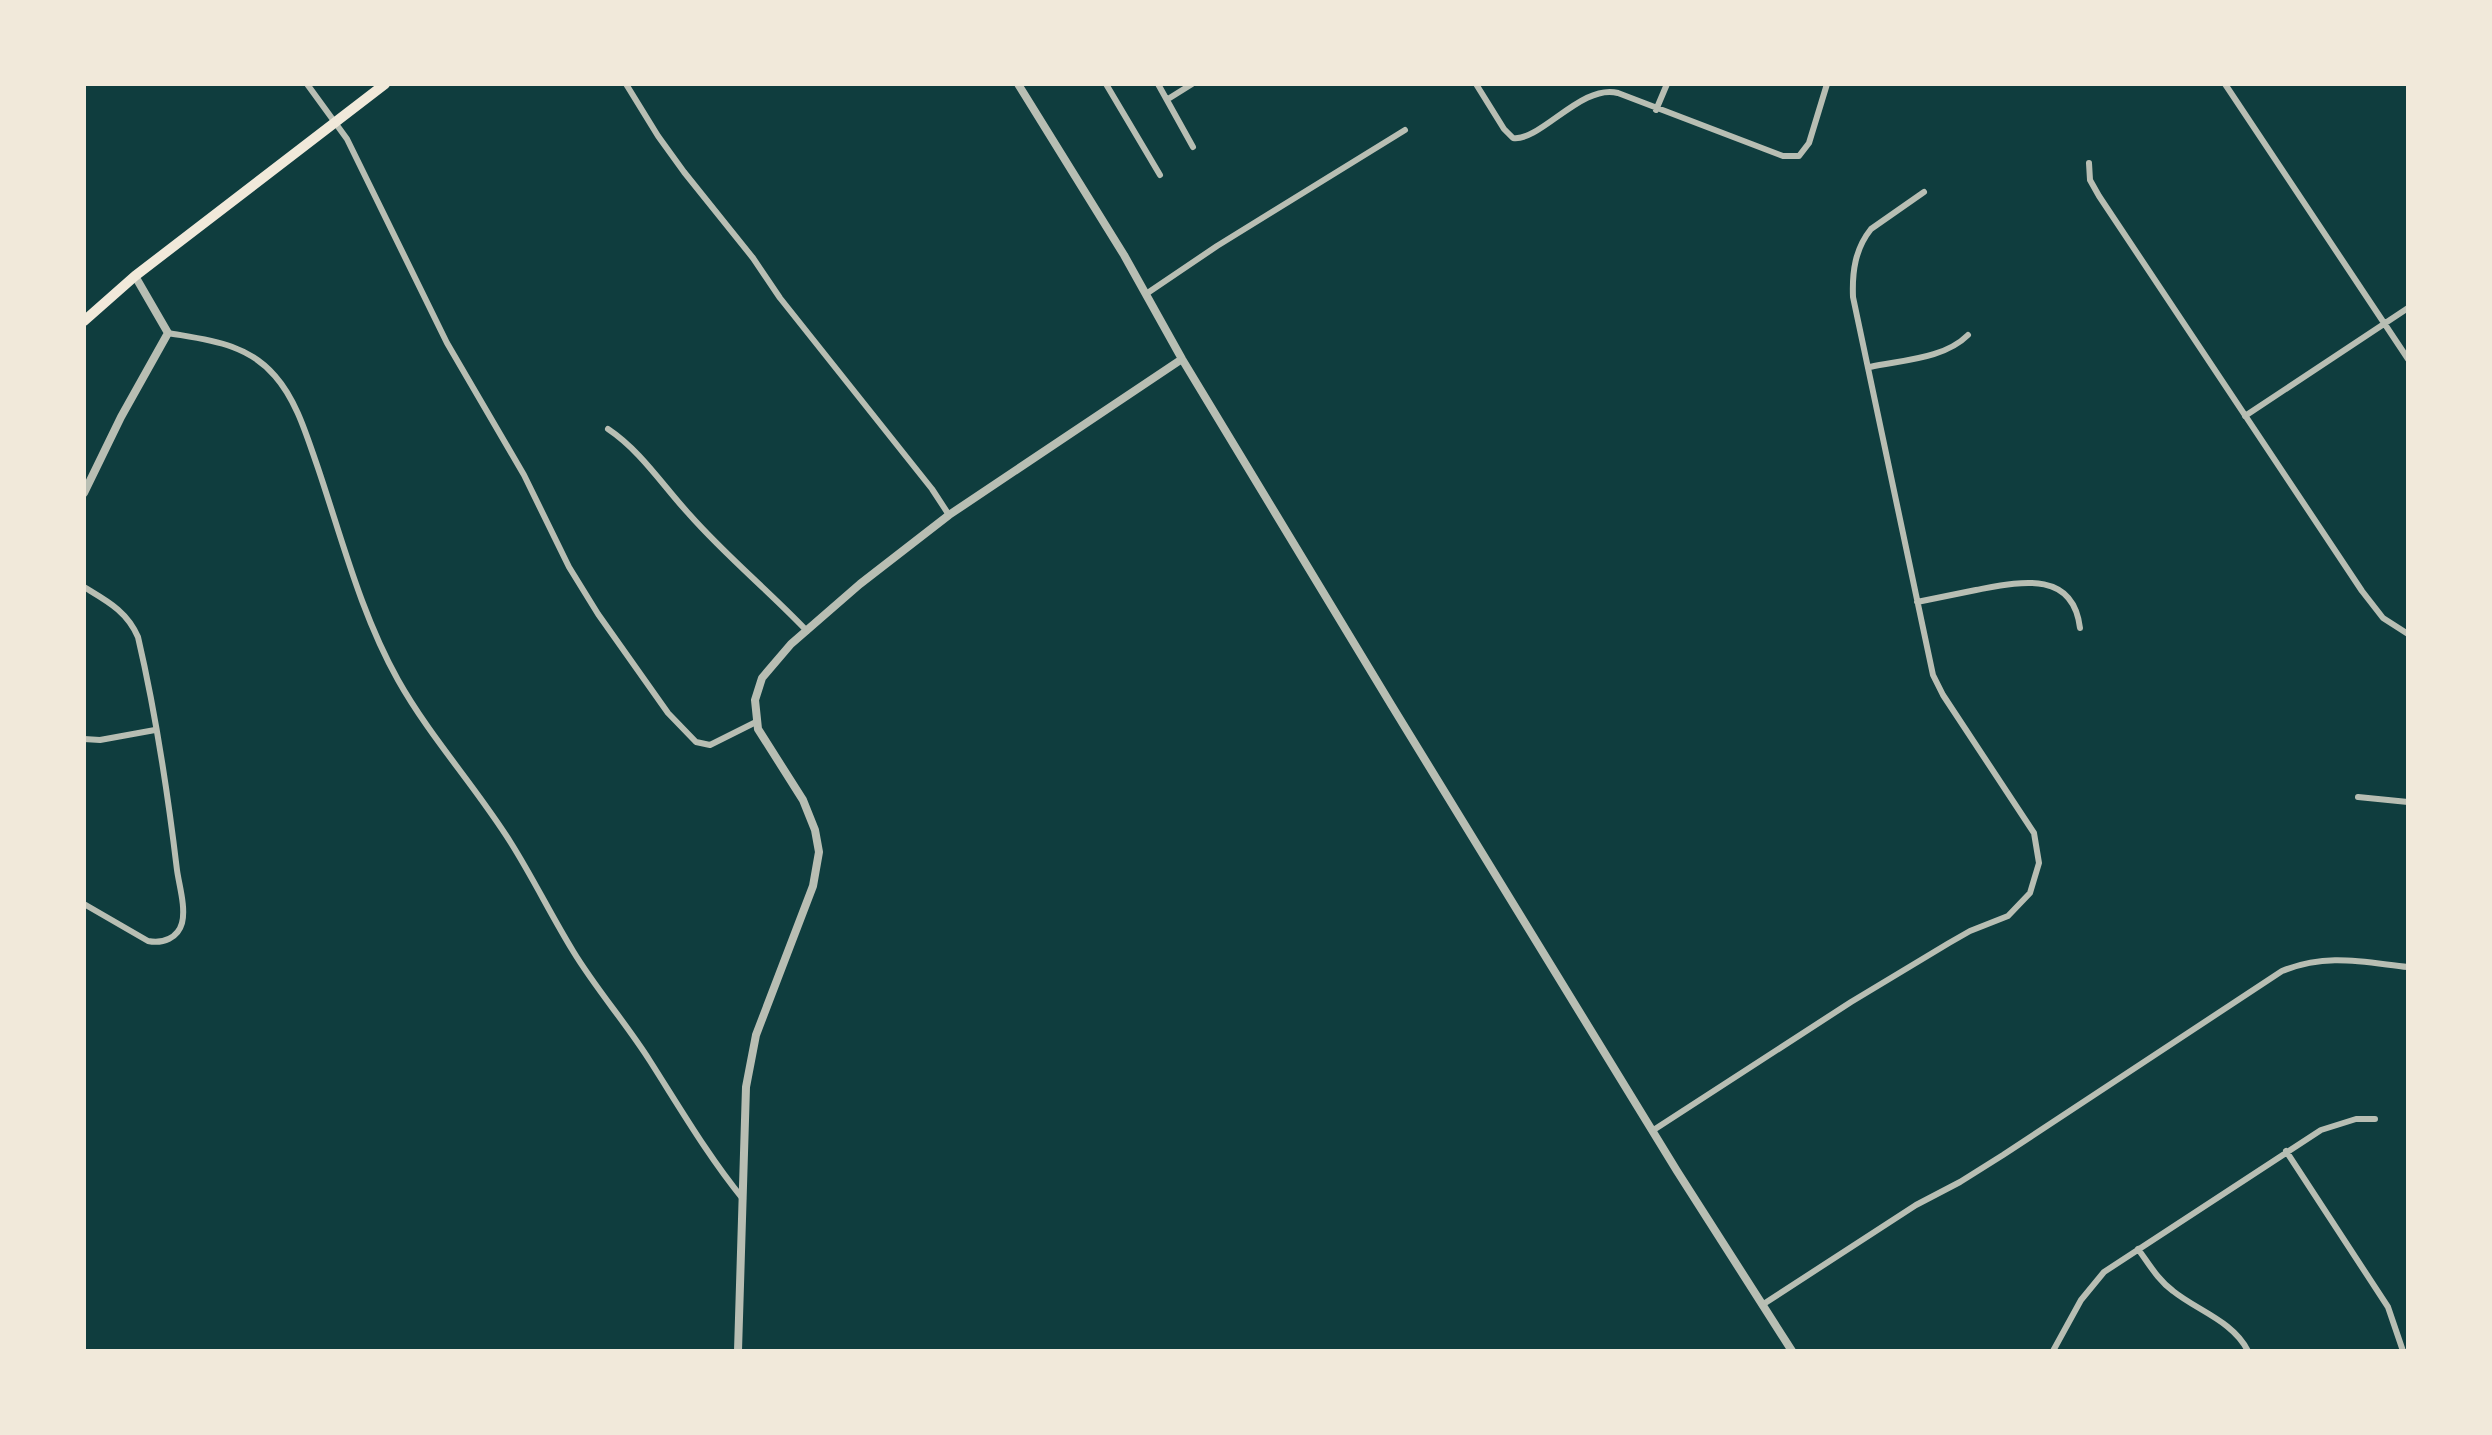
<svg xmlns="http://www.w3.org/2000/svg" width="2492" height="1435" viewBox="0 0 2492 1435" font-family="Lora,serif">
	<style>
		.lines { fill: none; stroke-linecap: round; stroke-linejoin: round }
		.minor { stroke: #b8beb3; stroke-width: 6 }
		.tertiary { stroke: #b8beb3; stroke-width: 8 }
		.primary { stroke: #f1e9da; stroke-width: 10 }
	</style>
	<rect width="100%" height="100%" fill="#0f3d3e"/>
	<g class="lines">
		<!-- minor -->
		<path class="minor" d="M307 84 347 139 447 343 524 475 569 567 598 614 668 713 696 742 710 745 756 722
			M626 84 658 136 684 172 753 258 780 298 932 489 949 515
			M1106 84 1160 175
			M1158 84 1193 147
			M1476 84 1504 129 1513 138C1540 142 1582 83 1618 93L1783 156H1799L1809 143 1827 84
			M2225 84 2408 359
			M1168 99 1192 84
			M1656 110 1667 84
			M2089 163 2090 180 2099 196 2362 591 2383 618 2408 634
			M1146 294 1217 246 1405 130
			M168 333C208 340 247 343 275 376 297 401 307 437 318 468 342 539 361 614 398 680 430 737 476 787 511 843 533 878 551 915 573 951 596 989 626 1023 650 1061 680 1108 708 1156 743 1199
			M1870 367C1902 360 1944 359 1968 335
			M2245 416 2408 308
			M608 429C641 451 663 486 689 514 726 556 769 591 807 631
			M84 587C107 601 127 611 138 637 155 710 168 795 177 870 179 885 186 907 182 923 178 938 163 944 148 941L84 904
			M1917 602C1937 598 1957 594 1976 590 2019 582 2073 569 2080 628
			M84 739 100 740 155 730
			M2358 797 2408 802
			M1652 1131 1851 1002 1949 943 1970 931 2008 916 2030 893 2039 863 2034 833 1943 695 1933 675 1853 297C1852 272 1855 249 1871 229L1924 192
			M2286 1151 2388 1307 2403 1351
			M2138 1249C2149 1264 2158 1280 2173 1291 2198 1311 2233 1321 2248 1351
			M1762 1305 1916 1205 1960 1182 2003 1155 2282 971C2327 953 2362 962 2408 967
			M2053 1351 2081 1300 2104 1272 2321 1130 2356 1119H2375"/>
		<!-- tertiary -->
		<path class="tertiary" d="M1018 84 1124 255 1182 359 1392 706 1677 1171 1792 1351
			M84 493 121 417 168 333 135 276
			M738 1351 746 1087 756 1035 813 886 819 852 815 830 803 800 758 729 755 700 762 678 791 644 860 584 949 515 1182 359"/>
		<!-- primary -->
		<path class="primary" d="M84 321 135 276 385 84"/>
	</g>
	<!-- border -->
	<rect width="2492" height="1435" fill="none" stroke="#f1e9da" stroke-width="172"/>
</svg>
